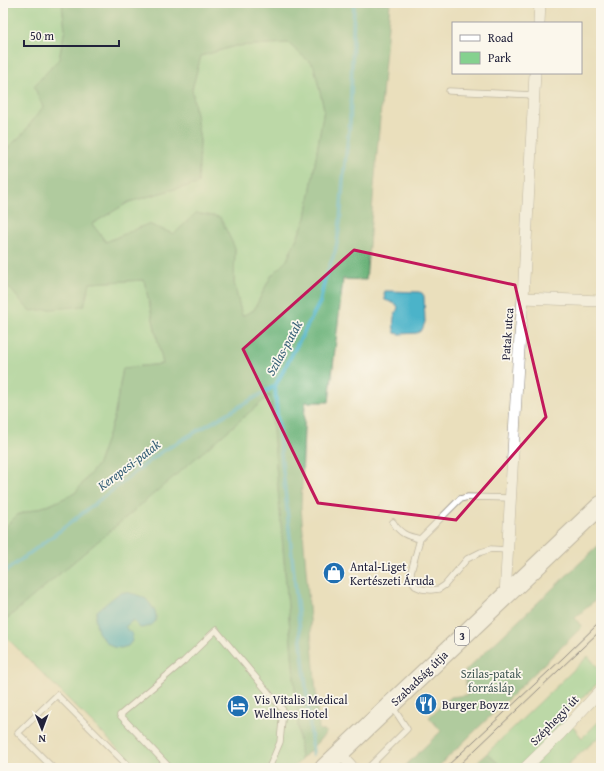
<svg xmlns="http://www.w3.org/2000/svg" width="604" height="771" viewBox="0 0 604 771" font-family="'Gentium Book Plus',serif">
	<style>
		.green { fill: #85d18f; stroke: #547a65 }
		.forest { fill: #6cb37a; stroke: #476a5a; fill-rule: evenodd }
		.water { fill: #4bb3c9; stroke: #366a82 }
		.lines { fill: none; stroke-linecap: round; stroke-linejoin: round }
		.stream { stroke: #4bb3c9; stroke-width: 4 }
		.lane-casing { stroke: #86807c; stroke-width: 7 }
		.street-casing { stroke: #86807c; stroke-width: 12 }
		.primary-casing { stroke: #86807c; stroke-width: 20 }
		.lane { stroke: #fff; stroke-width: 5.5 }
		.street { stroke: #fff; stroke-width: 11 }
		.primary { stroke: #fff; stroke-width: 18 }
		.tram { stroke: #22223b; stroke-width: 1 }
		.marked { fill: none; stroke: #c2185b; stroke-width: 3; stroke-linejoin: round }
		.labels { text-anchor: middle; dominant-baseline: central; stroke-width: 3.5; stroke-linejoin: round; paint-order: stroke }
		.shield { fill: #fbf7ec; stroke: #636270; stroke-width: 1 }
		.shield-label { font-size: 11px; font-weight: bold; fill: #22223b }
		.street-label { font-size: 12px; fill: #22223b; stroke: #fbf7ec }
		.poi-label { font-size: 12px; fill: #22223b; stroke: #fbf7ec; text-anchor: start }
		.park-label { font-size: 12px; fill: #405754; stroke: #fbf7ec }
		.water-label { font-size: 13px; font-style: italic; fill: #325c74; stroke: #fbf7ec }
	</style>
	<rect width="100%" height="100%" fill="#fbf7ec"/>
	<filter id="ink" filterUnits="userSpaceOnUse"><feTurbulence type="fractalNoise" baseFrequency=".025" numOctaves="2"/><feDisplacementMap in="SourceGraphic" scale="8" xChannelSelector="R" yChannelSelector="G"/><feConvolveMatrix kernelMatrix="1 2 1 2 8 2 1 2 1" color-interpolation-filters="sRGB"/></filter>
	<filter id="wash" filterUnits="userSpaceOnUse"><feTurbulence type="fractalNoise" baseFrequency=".012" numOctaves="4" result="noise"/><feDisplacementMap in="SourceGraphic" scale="16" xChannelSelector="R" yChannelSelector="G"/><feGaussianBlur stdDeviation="0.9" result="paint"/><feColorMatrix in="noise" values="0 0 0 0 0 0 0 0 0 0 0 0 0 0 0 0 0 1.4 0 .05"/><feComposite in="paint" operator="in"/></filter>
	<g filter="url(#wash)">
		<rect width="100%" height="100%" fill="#eadfbc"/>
		<!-- green -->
		<path class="green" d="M3 3H62L65 29 59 59 34 86 43 107 22 135 3 152Z
			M288 43 314 66 324 109 306 218 287 260 271 276 254 310 242 316 234 283 235 248 196 213 174 234 148 224 106 242 92 224 129 202 171 190 198 184 200 141 192 89 201 56 235 46Z
			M144 280 163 364 123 368 114 418 98 464 75 493 52 504 17 515 3 529V281L30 311 90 283Z
			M270 394 301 760 293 768H137L3 634V622Z
			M588 656 601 671V680L564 716 582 738 601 719V735L564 768H503L487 753Z"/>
		<!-- forest -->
		<path class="forest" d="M62 3H390L366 280 343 279 329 402H305L301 507 319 729 327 732 301 760 270 395 3 622V529L17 515 52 504 75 493 98 464 114 418 123 368 163 364 144 280 90 283 84 306 30 311 3 281V152L22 135 43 107 34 86 59 59 65 29ZM288 43 314 66 324 109 306 218 287 260 271 276 254 310 242 316 234 283 235 248 220 217 196 213 174 234 148 224 106 242 92 224 129 202 171 190 198 184 200 141 192 89 201 56 235 46Z
			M601 543V595L575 618 582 627 437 768H403L441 731 429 717 451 697 467 695 465 671Z
			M487 753 503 768H471Z"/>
		<!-- water -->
		<path class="water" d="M385 291H389L419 292 422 293 424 296 425 322 422 330 417 333 400 334 395 333C393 328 393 319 395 314 396 311 399 309 397 305 394 303 388 301 385 300L384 294Z
			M124 592C132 593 139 595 146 599 149 602 152 606 154 610 160 622 152 627 140 628L133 620 125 627 132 634V641L128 646 121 648 113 647 105 641 98 632 95 619 97 611 118 594Z"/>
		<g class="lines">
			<!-- stream -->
			<path class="stream" d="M3 573 65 527 161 452 275 386
				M313 754 277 415 275 386 320 302 325 278 335 252 337 243 340 222 343 180 350 122 354 3"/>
		</g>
	</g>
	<g filter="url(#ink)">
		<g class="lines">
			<!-- lane casing -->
			<g class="lane-casing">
				<path id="lane" d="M449 91 534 95
					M393 522C400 534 407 536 420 539
					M507 550 491 549 481 552 467 559 445 585 439 589 431 590 422 589 415 586 412 579 411 572 420 539 460 499 468 497 510 498
					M53 768 18 733 57 695 130 768
					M170 768 120 715 184 661 216 630 283 710 280 742 269 768
					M368 768 407 729 392 706"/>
			</g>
			<!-- street casing -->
			<g class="street-casing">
				<path id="street" d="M539 23 540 3
					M523 298 601 301
					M505 596 518 363 523 298 535 73
					M340 753 353 768
					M525 768 560 734 601 690"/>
			</g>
			<!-- primary casing -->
			<g class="primary-casing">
				<path id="primary" d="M324 768 601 505"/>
			</g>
			<!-- lane -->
			<use href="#lane" class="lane"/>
			<!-- street -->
			<use href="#street" class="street"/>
			<!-- primary -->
			<use href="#primary" class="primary"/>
			<!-- tram -->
			<path class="tram" d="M445 768 564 657 601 621
				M456 768 601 630"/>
		</g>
	</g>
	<!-- marked area -->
	<path d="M0 0H604V771H0ZM354 250 515 285 546 417 456 520 318 503 243 349Z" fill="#eadfbc" fill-opacity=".55" fill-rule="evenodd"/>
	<path class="marked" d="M354 250 515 285 546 417 456 520 318 503 243 349Z"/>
	<!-- icons -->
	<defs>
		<g id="shop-disc" transform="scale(1.15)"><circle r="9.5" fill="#1f6fb2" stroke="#fbf7ec"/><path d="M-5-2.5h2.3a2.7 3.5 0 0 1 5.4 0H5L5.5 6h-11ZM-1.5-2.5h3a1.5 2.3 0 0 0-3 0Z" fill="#fff"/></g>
		<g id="restaurant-disc" transform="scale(1.15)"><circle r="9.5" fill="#1f6fb2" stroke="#fbf7ec"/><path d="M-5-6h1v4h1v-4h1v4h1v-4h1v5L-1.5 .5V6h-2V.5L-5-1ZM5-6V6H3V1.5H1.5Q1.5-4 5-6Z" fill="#fff"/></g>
		<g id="hotel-disc" transform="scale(1.15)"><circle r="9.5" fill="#1f6fb2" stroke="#fbf7ec"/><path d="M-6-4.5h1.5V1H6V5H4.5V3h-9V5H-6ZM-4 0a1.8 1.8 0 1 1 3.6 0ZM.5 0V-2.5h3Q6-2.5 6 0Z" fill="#fff"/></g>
	</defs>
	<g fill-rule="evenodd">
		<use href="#shop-disc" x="334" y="573"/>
		<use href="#restaurant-disc" x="426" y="704"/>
		<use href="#hotel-disc" x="238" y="706"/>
	</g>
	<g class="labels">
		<!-- shield labels -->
		<rect class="shield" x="455" y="627" width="14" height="18" rx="3"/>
		<g class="shield-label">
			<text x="462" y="636">3</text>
		</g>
		<!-- street labels -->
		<g class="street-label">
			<text transform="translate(507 334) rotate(-86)">Patak utca</text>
			<text transform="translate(419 678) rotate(-44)">Szabadság útja</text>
			<text transform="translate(554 720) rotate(-46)">Széphegyi út</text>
		</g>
		<!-- poi labels -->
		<g class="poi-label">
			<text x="350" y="566">Antal-Liget<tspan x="350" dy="14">Kertészeti Áruda</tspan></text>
			<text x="254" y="699">Vis Vitalis Medical<tspan x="254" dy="14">Wellness Hotel</tspan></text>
			<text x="442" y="704">Burger Boyzz</text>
		</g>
		<!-- park labels -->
		<g class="park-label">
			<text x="491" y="673">Szilas-patak<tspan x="491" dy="14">forrásláp</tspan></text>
		</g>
		<!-- water labels -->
		<g class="water-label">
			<text transform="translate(284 348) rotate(-61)">Szilas-patak</text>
			<text transform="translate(129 465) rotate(-37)">Kerepesi-patak</text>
		</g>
	</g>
	<!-- margin -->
	<rect width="604" height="771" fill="none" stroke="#fbf7ec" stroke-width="16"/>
	<!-- legend -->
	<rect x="452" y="22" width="130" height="52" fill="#fbf7ec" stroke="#a4a2a5"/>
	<rect x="460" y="35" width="20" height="6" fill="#ffffff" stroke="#a4a2a5"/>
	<text x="488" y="42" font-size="12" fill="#22223b">Road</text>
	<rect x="460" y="52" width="20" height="12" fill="#85d18f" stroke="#a4a2a5"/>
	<text x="488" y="62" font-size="12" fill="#22223b">Park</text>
	<!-- north arrow -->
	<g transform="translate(42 729) rotate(179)" stroke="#fbf7ec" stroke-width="3" paint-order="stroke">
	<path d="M0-3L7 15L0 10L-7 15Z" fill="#22223b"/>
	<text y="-6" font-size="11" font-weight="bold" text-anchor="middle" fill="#22223b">N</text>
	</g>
	<!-- scale -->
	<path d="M24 40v6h95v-6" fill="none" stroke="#22223b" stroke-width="2"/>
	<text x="30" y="40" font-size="12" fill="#22223b" stroke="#fbf7ec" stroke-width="3" paint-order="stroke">50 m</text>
</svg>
